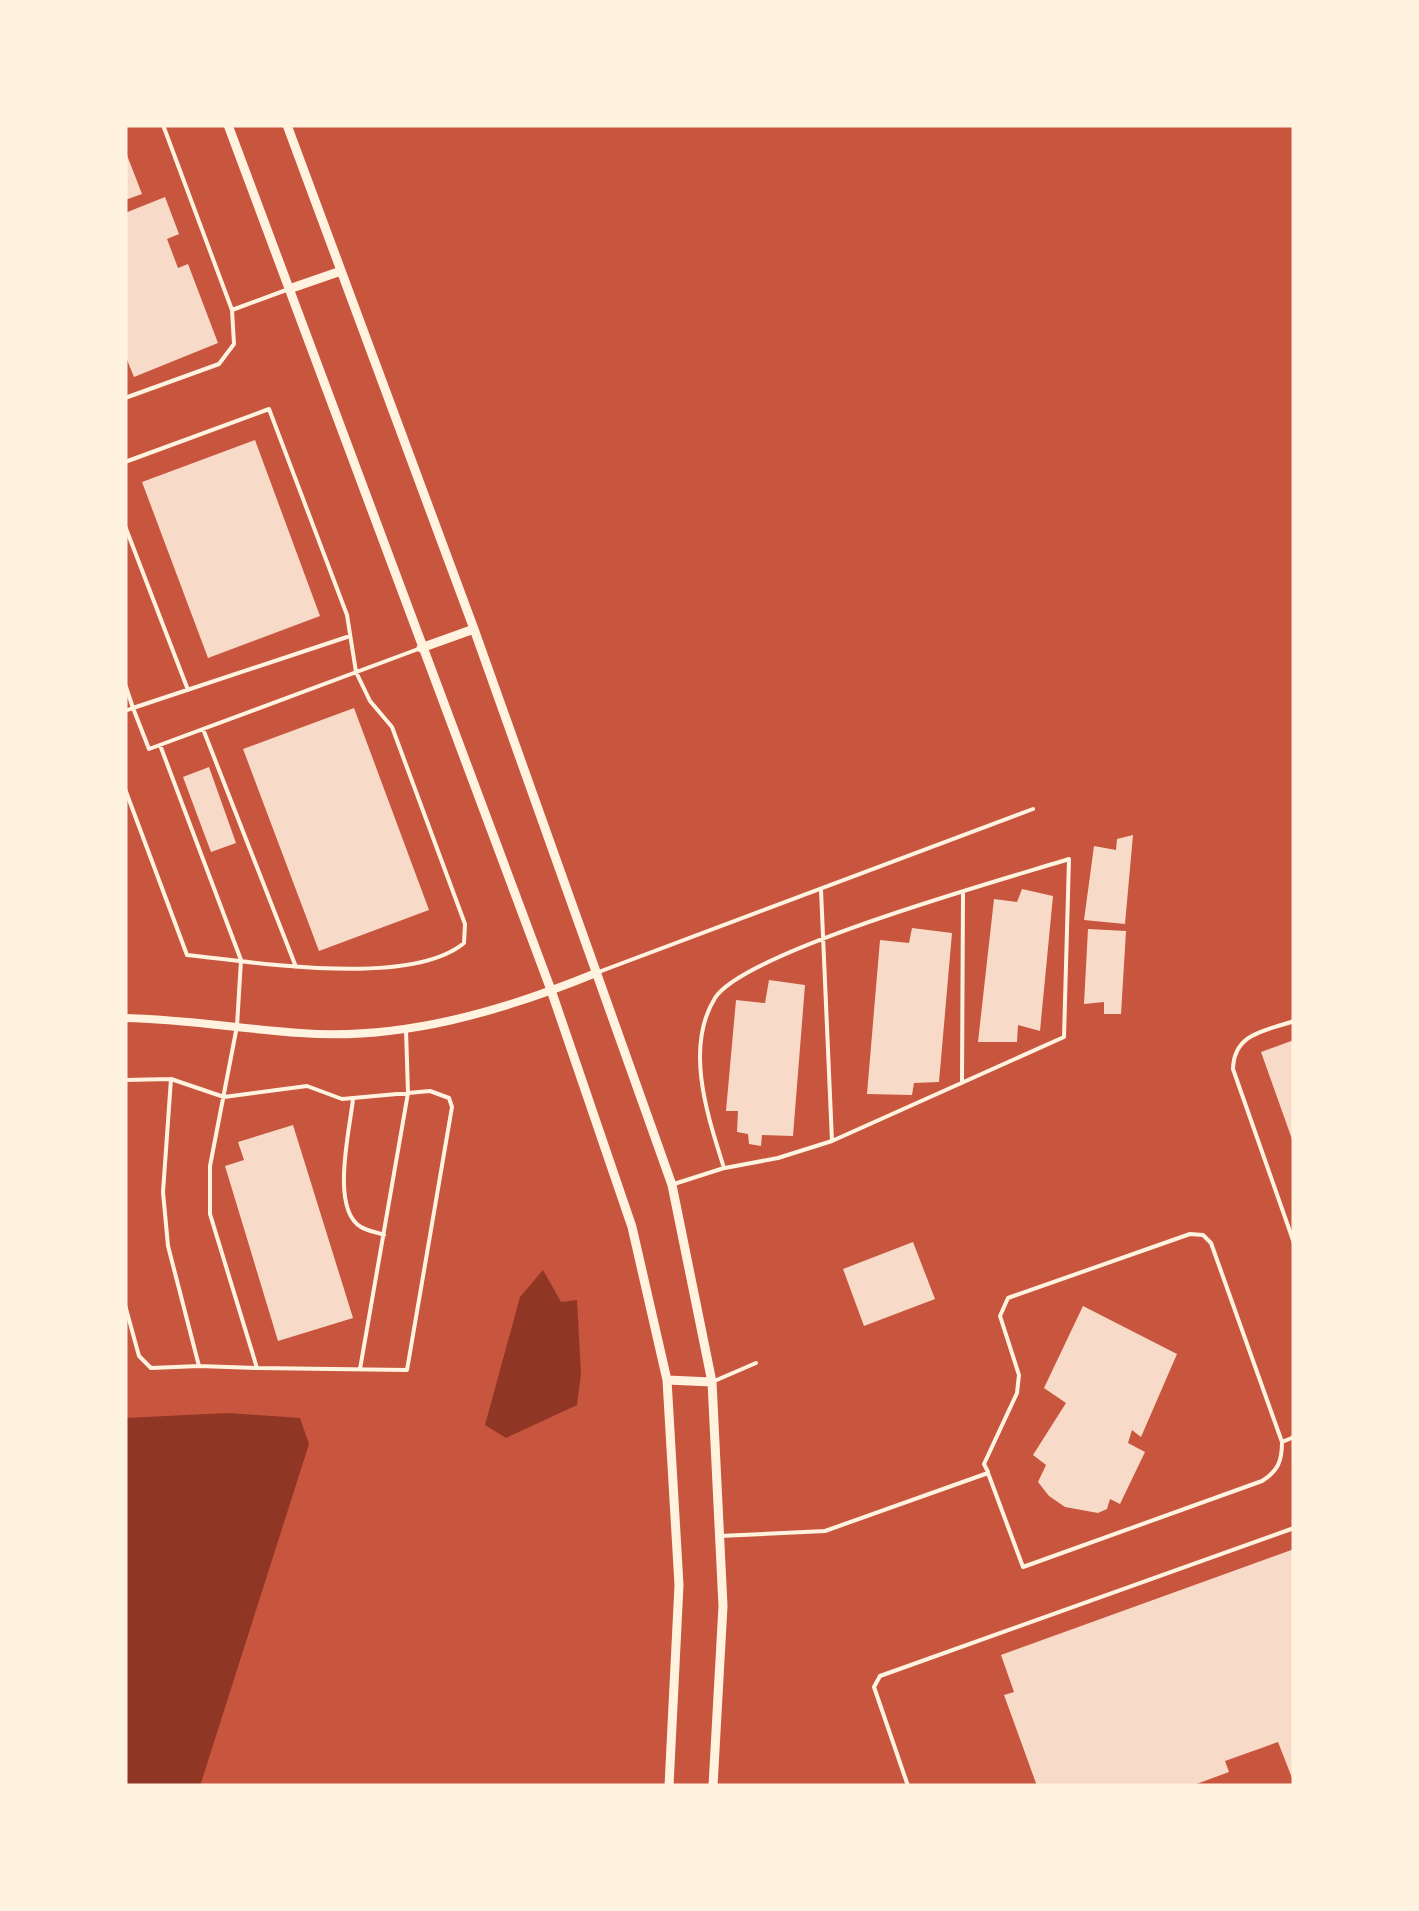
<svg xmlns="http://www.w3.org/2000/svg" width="1419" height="1911" viewBox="0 0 1419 1911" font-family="Spectral,serif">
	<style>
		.water { fill: #8f3625 }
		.building { fill: #f7dbc8 }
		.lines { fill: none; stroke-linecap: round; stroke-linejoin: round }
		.service { stroke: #fff3e0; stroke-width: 4 }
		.minor { stroke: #fff3e0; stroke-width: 8 }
		.tertiary { stroke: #fff3e0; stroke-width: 9 }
	</style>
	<rect width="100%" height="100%" fill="#c8553d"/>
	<!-- water -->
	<path class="water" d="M543 1270 561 1302 577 1300 581 1374 577 1405 506 1438 485 1425 520 1297Z
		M229 1413 300 1418 309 1444 200 1786H125V1418Z"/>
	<!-- building -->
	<path class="building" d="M125 150 142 194 125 200Z
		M165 197 179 234 167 239 178 268 188 264 218 343 134 377 125 355V213Z
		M255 440 320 616 208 658 142 482Z
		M354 708 429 910 319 951 243 749Z
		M209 767 236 843 211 852 183 777Z
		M1133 835 1125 924 1084 920 1094 846 1116 850 1117 839Z
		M1022 889 1053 896 1040 1031 1018 1025 1017 1042H978L994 899 1017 902Z
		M912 928 952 933 939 1082 914 1083 912 1095 867 1094 880 940 909 943Z
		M1088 929 1126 931 1121 1014H1104V1002L1084 1004Z
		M769 980 805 985 793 1136 762 1135 761 1146 749 1144 748 1134 737 1132 738 1111H726L736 1000 765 1003Z
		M1294 1040V1142H1293L1261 1052Z
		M293 1125 353 1318 278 1341 225 1166 244 1160 238 1142Z
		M913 1242 935 1299 864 1326 843 1269Z
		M1083 1306 1177 1354 1141 1437 1132 1430 1128 1443 1145 1452 1120 1504 1110 1499 1107 1509 1098 1513 1065 1507 1049 1496 1038 1482 1046 1465 1033 1455 1066 1403 1044 1388Z
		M1294 1549V1783L1278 1742 1225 1761 1229 1772 1191 1786H1037L1004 1695 1014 1692 1001 1655Z"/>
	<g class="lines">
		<!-- service -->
		<path class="service" d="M163 125 232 310 289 289
			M125 398 219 364 234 344 232 310
			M125 462 269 409 347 615 356 672 370 701 392 727 465 924 464 943C410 988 254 962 187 955L125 789
			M125 526 188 690
			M125 684 133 708 347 637
			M125 711 133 708 149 749 421 648
			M203 729 296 967
			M160 745 241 960 237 1026 210 1166V1214L257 1368 407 1370 452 1107 449 1098 430 1091 342 1099 307 1086 224 1097 171 1079 163 1192 168 1246 199 1366 257 1368
			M596 973 1033 809
			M1294 1021C1265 1031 1234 1033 1233 1069L1294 1243
			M125 1080 171 1079
			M962 1083 963 893
			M353 1099C350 1129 330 1209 361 1227 367 1231 377 1232 384 1235
			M725 1168 778 1158 832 1141
			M674 1184 724 1168C708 1117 684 1048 715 998 745 951 1005 879 1069 859L1064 1037 832 1141 821 890
			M125 1305 139 1356 151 1368 199 1366
			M360 1369 408 1093 406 1030
			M712 1382 756 1363
			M988 1472 984 1464 1017 1393 1019 1375 1000 1316 1008 1298 1190 1234 1203 1235 1211 1243 1282 1442
			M719 1536 825 1531 988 1473 1023 1567 1262 1481C1278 1471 1282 1461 1282 1442L1294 1437
			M908 1786 874 1687 880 1676 1294 1528"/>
		<!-- minor -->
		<path class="minor" d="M125 1018C184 1019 241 1029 300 1033 402 1041 503 1011 596 973"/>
		<!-- tertiary -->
		<path class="tertiary" d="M228 125 551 990 632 1227 667 1380 679 1585 669 1786
			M287 125 474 629 672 1185 712 1382 723 1606 713 1786
			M289 289 341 271
			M421 648 474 629
			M667 1380 712 1382"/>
	</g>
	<!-- border -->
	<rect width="1419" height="1911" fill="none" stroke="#fff3e0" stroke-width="255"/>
</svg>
